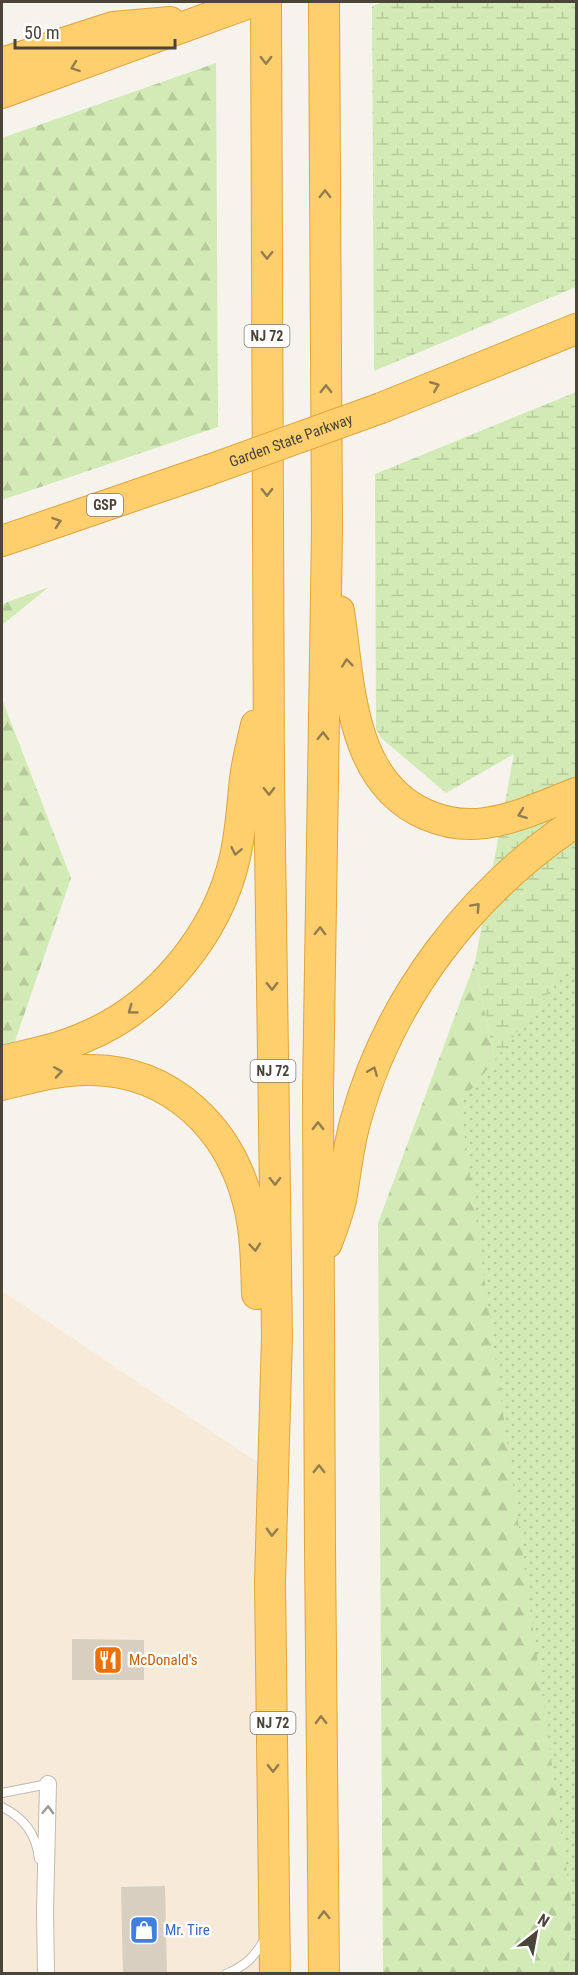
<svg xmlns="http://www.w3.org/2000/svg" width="578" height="1975" viewBox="0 0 578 1975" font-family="'Roboto Condensed',sans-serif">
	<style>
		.commercial { fill: #f7ead8 }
		.forest { fill: url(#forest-firs) }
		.wetland { fill: url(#wetland-marsh) }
		.park { fill: url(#park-dots) }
		.building { fill: #d8cfc1 }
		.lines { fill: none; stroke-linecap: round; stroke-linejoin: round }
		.lane-casing { stroke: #c2bbae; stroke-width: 10 }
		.street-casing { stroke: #c2bbae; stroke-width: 18 }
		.highway-casing { stroke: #e0a43c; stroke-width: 32 }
		.lane { stroke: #fff; stroke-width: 8 }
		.street { stroke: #fff; stroke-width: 16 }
		.highway { stroke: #ffcf6e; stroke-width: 30 }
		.highway-bridge-casing { stroke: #e0a43c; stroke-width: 32; stroke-linecap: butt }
		.highway-bridge { stroke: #ffcf6e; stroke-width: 30 }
		.oneway { stroke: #937c4e }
		.oneway2 { stroke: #9c9892 }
		.labels { text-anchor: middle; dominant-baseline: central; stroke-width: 5; stroke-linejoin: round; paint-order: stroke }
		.shield { fill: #fff; stroke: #817c74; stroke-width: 1.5 }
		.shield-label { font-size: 14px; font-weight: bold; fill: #4b4439 }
		.street-label { font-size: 15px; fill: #4b4439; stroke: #fff }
		.food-label { font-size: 15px; fill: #c56008; stroke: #fff; text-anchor: start }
		.shop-label { font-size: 15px; fill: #366cbe; stroke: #fff; text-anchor: start }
	</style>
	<defs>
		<pattern id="forest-firs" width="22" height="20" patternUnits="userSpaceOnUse" patternTransform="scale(1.5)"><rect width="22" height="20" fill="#d2eab5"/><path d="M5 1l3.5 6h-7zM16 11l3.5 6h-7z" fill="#b6ca9c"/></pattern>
		<pattern id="wetland-marsh" width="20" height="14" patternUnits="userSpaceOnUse" patternTransform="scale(1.5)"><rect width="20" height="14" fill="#d2eab5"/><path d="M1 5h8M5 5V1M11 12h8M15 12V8" fill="none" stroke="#b6ca9c"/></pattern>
		<pattern id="park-dots" width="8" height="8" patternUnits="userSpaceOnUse" patternTransform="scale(1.5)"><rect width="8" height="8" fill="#d2eab5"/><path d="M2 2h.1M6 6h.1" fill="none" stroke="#b6ca9c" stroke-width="1.8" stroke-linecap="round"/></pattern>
	</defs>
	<rect width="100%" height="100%" fill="#f6f3ec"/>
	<!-- commercial -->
	<path class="commercial" d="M2 1291 274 1473 275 1973H2Z"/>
	<!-- forest -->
	<path class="forest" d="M216 63 218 427 2 500V138Z
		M49 587 2 625V604Z
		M2 699 71 878 2 1079Z
		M475 962 576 1474V1811L569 1973H383L378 1223Z"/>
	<!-- wetland -->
	<path class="wetland" d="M384 2H576V287L374 371 372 6Z
		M576 392V1474L475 962 514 754 446 793 381 738 376 729 375 474Z
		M576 1811V1973H569Z"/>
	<!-- park -->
	<path class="park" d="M576 959V1938L460 1103Z"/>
	<!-- building -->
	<path class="building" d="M72 1639 144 1640V1680H72Z
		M165 1886 167 1974H123L121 1887Z"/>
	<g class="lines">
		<!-- lane casing -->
		<g class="lane-casing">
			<path id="lane" d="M2 1793 48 1784
				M2 1807C24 1818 36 1833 39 1859
				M226 1974C247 1965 253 1958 265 1939"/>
		</g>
		<!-- street casing -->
		<g class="street-casing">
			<path id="street" d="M46 1974 45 1910 48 1784"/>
		</g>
		<!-- highway casing -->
		<g class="highway-casing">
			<path id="highway" d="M266 2 269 776 277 1336 270 1582 275 1974
				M324 2 327 531 318 1091 320 1548 324 1974
				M2 63 113 27 170 22
				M2 93 252 2
				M381 408 576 329
				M2 541 209 470
				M339 611C350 683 349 782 427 815 446 823 465 826 485 823 517 819 547 804 576 793
				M2 1061C30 1054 59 1049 85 1037 158 1007 218 933 235 857 241 831 242 805 245 779 247 761 252 743 256 725
				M2 1085C31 1078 61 1069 92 1070 171 1071 229 1128 248 1202 256 1232 256 1263 257 1294
				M327 1243C332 1229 338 1214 341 1200 346 1173 348 1146 356 1119 390 997 472 891 576 822"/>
		</g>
		<!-- lane -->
		<use href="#lane" class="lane"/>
		<!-- street -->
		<use href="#street" class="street"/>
		<!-- highway -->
		<use href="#highway" class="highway"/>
		<!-- highway-bridge casing -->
		<g class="highway-bridge-casing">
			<g id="highway-bridge">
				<path id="s1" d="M209 470 381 408"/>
			</g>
		</g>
		<!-- highway-bridge -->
		<use href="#highway-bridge" class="highway-bridge"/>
	</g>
	<!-- one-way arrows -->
	<defs><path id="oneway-chevron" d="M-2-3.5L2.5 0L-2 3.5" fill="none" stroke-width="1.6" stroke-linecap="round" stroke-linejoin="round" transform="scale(1.5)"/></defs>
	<g class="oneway">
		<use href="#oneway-chevron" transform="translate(266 60) rotate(90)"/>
		<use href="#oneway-chevron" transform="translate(75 67) rotate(160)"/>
		<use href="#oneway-chevron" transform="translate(325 194) rotate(-90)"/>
		<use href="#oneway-chevron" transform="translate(267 255) rotate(90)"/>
		<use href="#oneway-chevron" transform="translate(435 386) rotate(-22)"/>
		<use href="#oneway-chevron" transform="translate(326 389) rotate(-90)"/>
		<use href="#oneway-chevron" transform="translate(267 492) rotate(90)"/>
		<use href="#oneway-chevron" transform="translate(57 522) rotate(-19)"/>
		<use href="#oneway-chevron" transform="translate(347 663) rotate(-96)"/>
		<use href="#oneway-chevron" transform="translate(323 736) rotate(-89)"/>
		<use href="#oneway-chevron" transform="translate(269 791) rotate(89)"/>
		<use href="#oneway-chevron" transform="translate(522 814) rotate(160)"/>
		<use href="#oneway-chevron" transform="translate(236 851) rotate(102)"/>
		<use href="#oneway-chevron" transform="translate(476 907) rotate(-47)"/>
		<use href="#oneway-chevron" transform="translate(320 931) rotate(-89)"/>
		<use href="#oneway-chevron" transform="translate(272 986) rotate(89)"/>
		<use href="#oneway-chevron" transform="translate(132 1010) rotate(144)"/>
		<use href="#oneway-chevron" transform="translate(373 1071) rotate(-68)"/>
		<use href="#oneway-chevron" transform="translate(58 1072) rotate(-9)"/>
		<use href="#oneway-chevron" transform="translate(318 1126) rotate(-90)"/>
		<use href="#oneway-chevron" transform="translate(275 1181) rotate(89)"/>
		<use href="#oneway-chevron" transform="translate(255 1247) rotate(85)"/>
		<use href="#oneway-chevron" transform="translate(319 1469) rotate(-90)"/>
		<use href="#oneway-chevron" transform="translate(272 1532) rotate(92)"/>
		<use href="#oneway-chevron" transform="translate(321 1720) rotate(-91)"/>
		<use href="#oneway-chevron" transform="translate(273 1768) rotate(90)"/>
		<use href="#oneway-chevron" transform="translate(324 1915) rotate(-91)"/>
	</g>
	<use class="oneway2" href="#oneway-chevron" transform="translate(48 1810) rotate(-88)"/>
	<!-- icons -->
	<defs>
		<g id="restaurant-square" transform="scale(1.5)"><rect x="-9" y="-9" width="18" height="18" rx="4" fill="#e8710a" stroke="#fff"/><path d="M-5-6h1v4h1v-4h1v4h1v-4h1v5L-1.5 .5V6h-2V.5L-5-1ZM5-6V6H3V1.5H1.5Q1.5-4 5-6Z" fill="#fff"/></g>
		<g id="shop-square" transform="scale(1.5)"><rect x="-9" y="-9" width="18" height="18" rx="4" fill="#3f7fe0" stroke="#fff"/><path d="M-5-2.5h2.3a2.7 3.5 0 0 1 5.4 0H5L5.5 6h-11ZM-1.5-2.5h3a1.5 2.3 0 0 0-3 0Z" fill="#fff"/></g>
	</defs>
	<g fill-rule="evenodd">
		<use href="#restaurant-square" x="108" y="1660"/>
		<use href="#shop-square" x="144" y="1930"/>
	</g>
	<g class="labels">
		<!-- shield labels -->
		<g class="shield">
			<rect x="244.5" y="325" width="45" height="22" rx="4.5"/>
			<rect x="87" y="494" width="36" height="22" rx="4.5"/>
			<rect x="250.5" y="1060" width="45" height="22" rx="4.5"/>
			<rect x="250.5" y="1712" width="45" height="22" rx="4.5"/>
		</g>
		<g class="shield-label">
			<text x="267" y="336">NJ 72</text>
			<text x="105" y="505">GSP</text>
			<text x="273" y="1071">NJ 72</text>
			<text x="273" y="1723">NJ 72</text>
		</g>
		<!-- street labels -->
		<g class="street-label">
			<text stroke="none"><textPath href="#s1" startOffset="87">Garden State Parkway</textPath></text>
		</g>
		<!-- food labels -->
		<g class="food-label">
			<text x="129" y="1660">McDonald's</text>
		</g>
		<!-- shop labels -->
		<g class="shop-label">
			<text x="165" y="1930">Mr. Tire</text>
		</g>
	</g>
	<!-- border -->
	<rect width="578" height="1975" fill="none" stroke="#4b4439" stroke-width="6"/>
	<!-- north arrow -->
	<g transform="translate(536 1933) rotate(31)" stroke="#ffffff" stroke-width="4.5" paint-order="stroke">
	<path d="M0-4.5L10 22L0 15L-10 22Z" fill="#4b4439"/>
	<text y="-9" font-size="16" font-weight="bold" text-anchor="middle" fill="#4b4439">N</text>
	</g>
	<!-- scale -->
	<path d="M15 39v9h160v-9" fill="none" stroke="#4b4439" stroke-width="3"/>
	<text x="24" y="39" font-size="18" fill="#4b4439" stroke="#ffffff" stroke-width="4.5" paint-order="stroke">50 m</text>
</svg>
